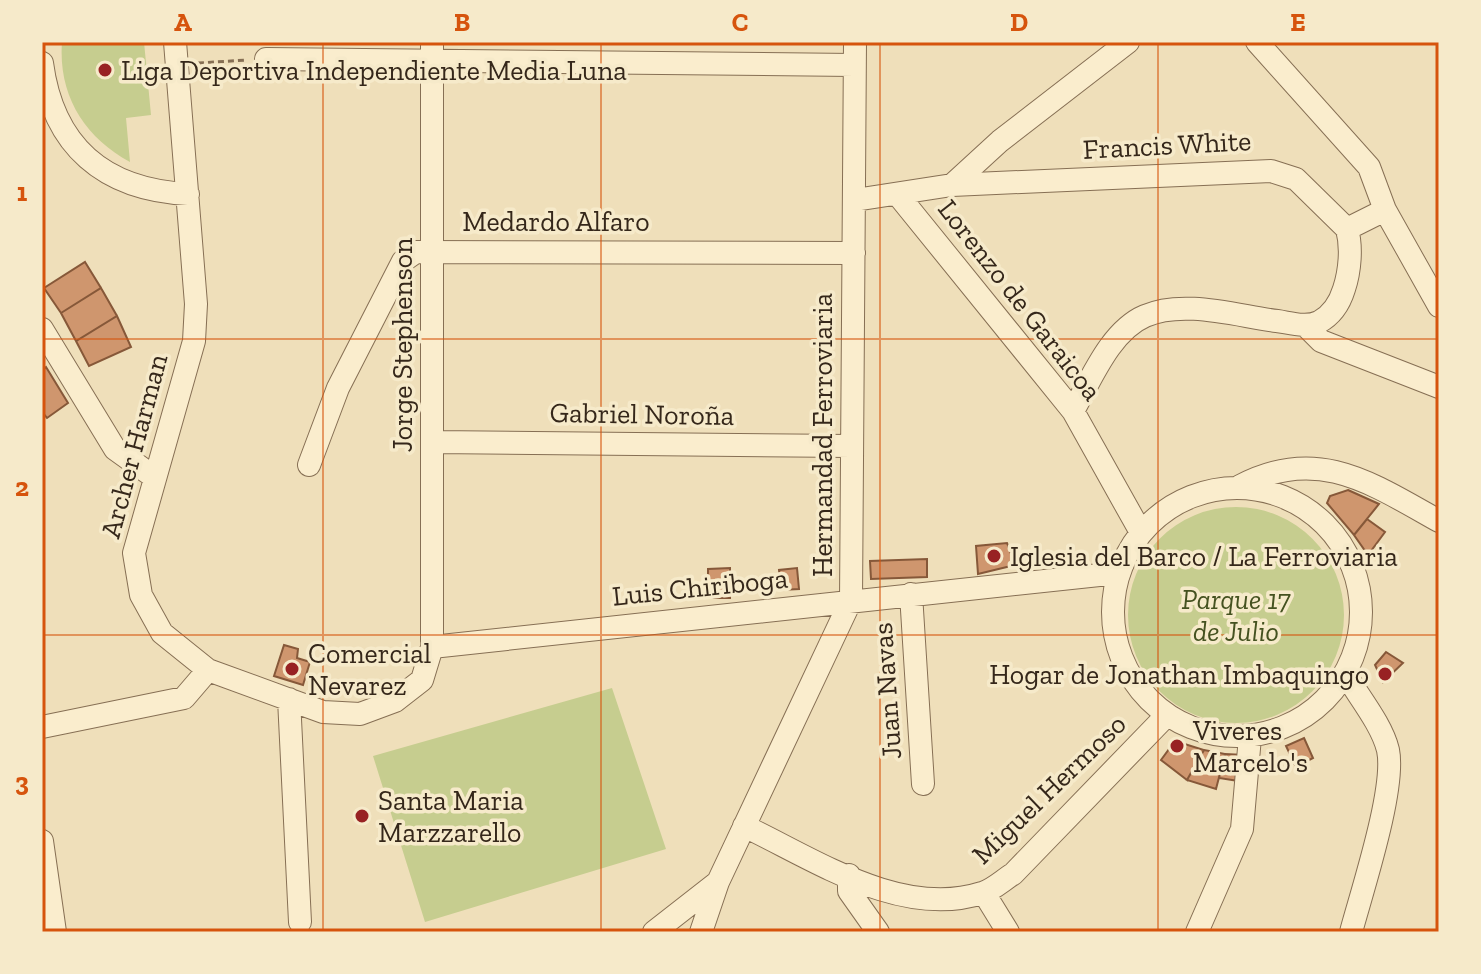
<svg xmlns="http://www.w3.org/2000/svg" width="1481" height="974" viewBox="0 0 1481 974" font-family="'Zilla Slab',serif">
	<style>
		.green { fill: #c6cd8f }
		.building { fill: #cf966e; stroke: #865839; stroke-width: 2 }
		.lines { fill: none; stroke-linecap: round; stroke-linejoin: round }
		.minor-casing { stroke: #866f54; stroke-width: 24 }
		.path { stroke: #866f54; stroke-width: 3; stroke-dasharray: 6 4; stroke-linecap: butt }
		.minor { stroke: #faedcd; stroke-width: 22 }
		.grid { fill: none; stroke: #d6540d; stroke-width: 2; stroke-opacity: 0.55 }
		.poi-dot { fill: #982223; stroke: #f6eaca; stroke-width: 3 }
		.labels { text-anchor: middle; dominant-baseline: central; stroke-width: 7; stroke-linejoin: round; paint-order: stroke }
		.poi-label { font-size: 28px; fill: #35271a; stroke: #f6eaca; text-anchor: start }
		.street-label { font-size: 28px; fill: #35271a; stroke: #f6eaca }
		.park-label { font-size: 28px; font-style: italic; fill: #455220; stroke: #f6eaca }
		.neatline { fill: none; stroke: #d6540d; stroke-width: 3 }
		.grid-label { font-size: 26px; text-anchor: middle; font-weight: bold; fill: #d6540d }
	</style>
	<rect width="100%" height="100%" fill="#efdfba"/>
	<!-- green -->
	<path class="green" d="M62 42H144L151 115 126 118 130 162C84 137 58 95 62 42Z
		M1128 615a108 108 0 1 1 216 0a108 108 0 1 1-216 0Z
		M612 688 666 849 425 922 373 756Z"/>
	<!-- building -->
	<path class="building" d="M85 262 101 288 61 313 44 288Z
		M101 288 117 316 76 341 61 313Z
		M117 316 131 347 89 366 76 341Z
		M46 367 68 403 47 418 42 412V371Z
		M1348 490 1379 504 1354 535 1327 503 1330 496Z
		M1367 519 1385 532 1368 555 1354 535Z
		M1007 543 1015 565 978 574 976 546Z
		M927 559V577L871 579 870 561Z
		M730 568V598H708V569Z
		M797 568 799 589 781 590 779 570Z
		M284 645 298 649 297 658 310 662 303 685 274 676Z
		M1386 652 1403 663 1383 682 1375 665Z
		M1304 738 1313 758 1296 767 1286 746Z
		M1175 741 1204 750 1187 780 1161 760Z
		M1204 750 1225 754 1216 789 1187 780Z
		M1225 754 1244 755 1245 782 1219 778Z"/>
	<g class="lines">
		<!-- minor casing -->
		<g class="minor-casing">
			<path id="minor" d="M175 42 196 304 194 341 134 553 141 595 162 633 208 670 323 712 360 714 395 701 422 680 432 647V42
				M1257 42 1369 167 1385 210 1439 306
				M266 59 854 65
				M42 63C53 146 104 190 188 194
				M952 185 1000 141 1128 42
				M898 195 1073 411 1139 529
				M855 200 952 185 1271 171 1296 179 1347 229C1352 247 1350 271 1344 289 1340 302 1332 315 1319 322 1306 328 1291 323 1277 321 1237 316 1183 299 1145 316 1110 331 1091 380 1073 411
				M1347 229 1385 210
				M1305 325 1321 341 1439 387
				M42 329 115 449 154 477
				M434 442 851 446
				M309 465 338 388 403 261 416 252 854 253
				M1240 486C1317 445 1371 483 1439 521
				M1113 612a124 124 0 1 1 248 0a124 124 0 1 1-248 0Z
				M911 594 923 784
				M432 647 1118 573
				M1346 675C1359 697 1382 725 1388 750 1396 788 1362 891 1351 932
				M289 699 300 922
				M42 727 184 698 208 670
				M744 826C814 859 901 919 982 893 993 890 1003 880 1013 874L1166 716
				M42 841 55 932
				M849 875V891L878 932
				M984 893 1008 932
				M654 932 718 882
				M701 932 718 882 851 600 855 42
				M1197 932 1242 829 1250 737"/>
		</g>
		<!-- path -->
		<path class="path" d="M198 63 246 60"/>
		<!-- minor -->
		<use href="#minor" class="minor"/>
	</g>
	<!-- grid -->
	<path class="grid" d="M323 42V932M601 42V932M880 42V932M1158 42V932M42 339H1439M42 635H1439"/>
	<!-- markers -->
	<g class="poi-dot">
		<circle cx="105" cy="70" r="8"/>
		<circle cx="994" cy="556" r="8"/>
		<circle cx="292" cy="669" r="8"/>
		<circle cx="1385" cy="674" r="8"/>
		<circle cx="1177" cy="746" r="8"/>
		<circle cx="362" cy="816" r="8"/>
	</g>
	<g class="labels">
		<!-- poi labels -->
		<g class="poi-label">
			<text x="121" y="70">Liga Deportiva Independiente Media Luna</text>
			<text x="1010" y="556">Iglesia del Barco / La Ferroviaria</text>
			<text x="308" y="653">Comercial<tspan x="308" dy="32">Nevarez</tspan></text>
			<text x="1369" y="674" text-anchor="end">Hogar de Jonathan Imbaquingo</text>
			<text x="1193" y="730">Viveres<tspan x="1193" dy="32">Marcelo's</tspan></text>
			<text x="378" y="800">Santa Maria<tspan x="378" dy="32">Marzzarello</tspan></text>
		</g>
		<!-- street labels -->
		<g class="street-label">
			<text transform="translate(1167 145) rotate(-3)">Francis White</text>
			<text x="556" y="221">Medardo Alfaro</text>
			<text transform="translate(1020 300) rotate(52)">Lorenzo de Garaicoa</text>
			<text transform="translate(402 345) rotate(-90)">Jorge Stephenson</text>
			<text transform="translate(642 414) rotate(1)">Gabriel Noroña</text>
			<text transform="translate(822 435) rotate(-90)">Hermandad Ferroviaria</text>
			<text transform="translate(134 446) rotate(-75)">Archer Harman</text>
			<text transform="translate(700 587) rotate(-6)">Luis Chiriboga</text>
			<text transform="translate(887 691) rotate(-94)">Juan Navas</text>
			<text transform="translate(1049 789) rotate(-44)">Miguel Hermoso</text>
		</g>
		<!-- park labels -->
		<g class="park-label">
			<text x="1236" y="599">Parque 17<tspan x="1236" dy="32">de Julio</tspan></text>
		</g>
	</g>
	<!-- border -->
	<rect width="1481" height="974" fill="none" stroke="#f6eaca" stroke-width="88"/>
	<rect x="44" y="44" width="1393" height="886" class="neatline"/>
	<g class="grid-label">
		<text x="183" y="31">A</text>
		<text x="462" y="31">B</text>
		<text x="740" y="31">C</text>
		<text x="1019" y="31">D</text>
		<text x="1298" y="31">E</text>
		<text x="22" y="201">1</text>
		<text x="22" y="496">2</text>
		<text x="22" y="791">3</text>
	</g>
</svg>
